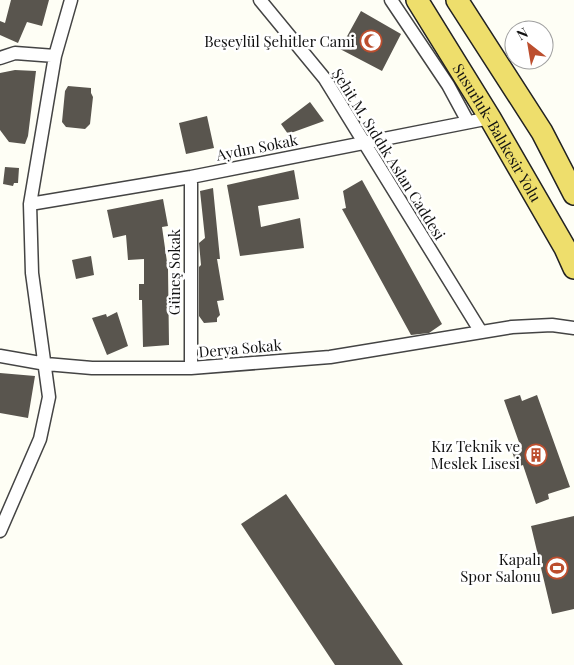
<svg xmlns="http://www.w3.org/2000/svg" width="574" height="665" viewBox="0 0 574 665" font-family="'Playfair Display',serif">
	<style>
		.building { fill: #59554e }
		.lines { fill: none; stroke-linecap: round; stroke-linejoin: round }
		.minor-casing { stroke: #444; stroke-width: 15 }
		.trunk-casing { stroke: #222; stroke-width: 24 }
		.minor { stroke: #fff; stroke-width: 12 }
		.trunk { stroke: #eede6c; stroke-width: 21 }
		.labels { text-anchor: middle; dominant-baseline: central; stroke-width: 5; stroke-linejoin: round; paint-order: stroke }
		.poi-label { font-size: 15px; fill: #111; stroke: #fff; text-anchor: end }
		.street-label { font-size: 15px; fill: #111; stroke: #fff }
	</style>
	<rect width="100%" height="100%" fill="#fefef5"/>
	<!-- building -->
	<path class="building" d="M11 0H49L42 26 27 22 18 43 0 35V21L5 23Z
		M361 11 401 34 382 71 340 49Z
		M15 70 36 71 28 136 25 144 9 142 0 130V73Z
		M68 86 91 88V93L93 97 90 124 85 129 66 127 62 122 65 91Z
		M310 102 324 121 288 134 281 124Z
		M207 116 214 148 186 154 179 123Z
		M5 167 19 168 18 183H14L13 186 3 184Z
		M294 170 299 199 258 206 261 227 300 218 304 248 240 256 227 185Z
		M362 180 442 324 429 333 411 335 342 209 346 208 343 191Z
		M213 188 220 259H217L224 300 217 301 220 315 217 318V322L204 323 199 316V267L201 265 199 243 205 238 200 191Z
		M163 199 168 226 162 227 168 269 169 345 143 347 142 300H139V284H144V259L128 260 126 235 113 238 107 210Z
		M91 256 94 275 76 279 72 260Z
		M117 312 128 346 107 355 92 318 106 314 107 317Z
		M0 373 35 376 28 418 0 413Z
		M520 395 522 401 537 395 570 487 548 494 549 499 536 504 523 465 517 467 511 448 520 445 504 400Z
		M286 494 403 665H335L241 524Z
		M574 516V609L552 614 531 526Z"/>
	<g class="lines">
		<!-- minor casing -->
		<g class="minor-casing">
			<path id="minor" d="M260 0 325 79 481 332
				M391 0 448 85 468 122
				M0 58 15 53 55 56
				M30 204 191 177 490 118
				M0 356 46 364 92 368H191L330 357 512 327 552 325 574 328
				M191 368V177
				M0 531 40 439 49 397 32 273 30 204 55 56 71 0"/>
		</g>
		<!-- trunk casing -->
		<g class="trunk-casing">
			<g id="trunk">
				<path id="s1" d="M417 0 490 118 565 248 574 268"/>
				<path d="M457 0 542 132 574 194"/>
			</g>
		</g>
		<!-- minor -->
		<use href="#minor" class="minor"/>
		<!-- trunk -->
		<use href="#trunk" class="trunk"/>
	</g>
	<!-- icons -->
	<defs>
		<g id="mosque-ring" transform="scale(1.125)"><circle r="9.5" fill="#fff" stroke="#bc4e2e" stroke-width="1.5"/><path d="M3.5-4.9A6 6 0 1 0 3.5 4.9A5 5 0 1 1 3.5-4.9Z" fill="#bc4e2e"/></g>
		<g id="building-ring" transform="scale(1.125)"><circle r="9.5" fill="#fff" stroke="#bc4e2e" stroke-width="1.5"/><path d="M-4-6H4V6H1V3H-1V6H-4ZM-2.5-4.3h1.7v1.8h-1.7ZM.8-4.3h1.7v1.8H.8ZM-2.5-1h1.7V.8h-1.7ZM.8-1h1.7V.8H.8Z" fill="#bc4e2e"/></g>
		<g id="stadium-ring" transform="scale(1.125)"><circle r="9.5" fill="#fff" stroke="#bc4e2e" stroke-width="1.5"/><path d="M0-5a6.5 5 0 1 0 0 10a6.5 5 0 1 0 0-10ZM-3.5-1.8h7v3.6h-7Z" fill="#bc4e2e"/></g>
	</defs>
	<g fill-rule="evenodd">
		<use href="#mosque-ring" x="371" y="41"/>
		<use href="#building-ring" x="536" y="455"/>
		<use href="#stadium-ring" x="557" y="568"/>
	</g>
	<g class="labels">
		<!-- poi labels -->
		<g class="poi-label">
			<text x="355" y="41">Beşeylül Şehitler Cami</text>
			<text x="520" y="446">Kız Teknik ve<tspan x="520" dy="17">Meslek Lisesi</tspan></text>
			<text x="541" y="559">Kapalı<tspan x="541" dy="17">Spor Salonu</tspan></text>
		</g>
		<!-- street labels -->
		<g class="street-label">
			<text stroke="none"><textPath href="#s1" startOffset="155">Susurluk-Balıkesir Yolu</textPath></text>
			<text transform="translate(257 147) rotate(-11)">Aydın Sokak</text>
			<text transform="translate(389 154) rotate(58)">Şehit M. Sıddık Aslan Caddesi</text>
			<text transform="translate(174 272) rotate(-90)">Güneş Sokak</text>
			<text transform="translate(240 348) rotate(-5)">Derya Sokak</text>
		</g>
	</g>
	<!-- north arrow -->
	<g transform="translate(529 45) rotate(329)"><circle r="24" fill="#ffffff" stroke="#a0a0a0"/>
	<path d="M0-4L9 19L0 12L-9 19Z" fill="#bc4e2e"/>
	<text y="-8" font-size="14" font-weight="bold" text-anchor="middle" fill="#111111">N</text>
	</g>
</svg>
